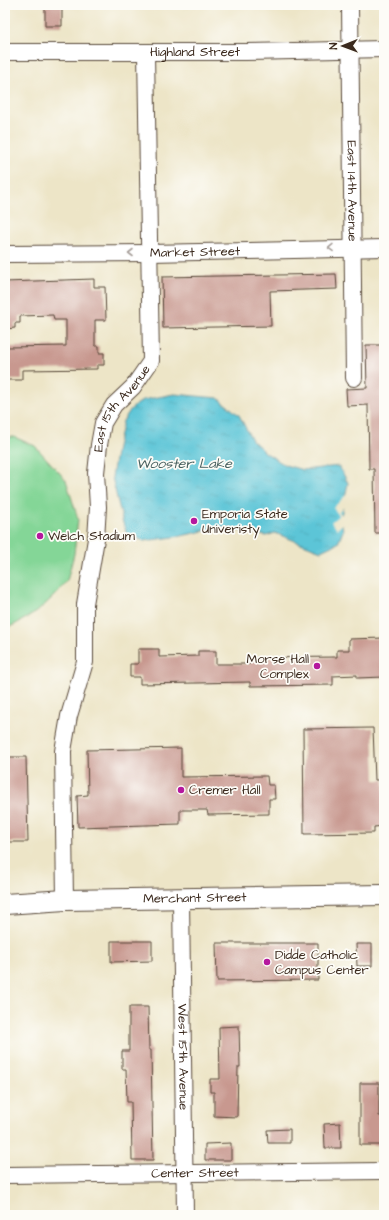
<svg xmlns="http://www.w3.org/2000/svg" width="389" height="1220" viewBox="0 0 389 1220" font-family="'Architects Daughter',sans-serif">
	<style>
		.pitch { fill: #84d697; stroke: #60805a }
		.water { fill: url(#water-ripples); stroke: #4c787a }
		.pier { fill: #ede5c7 }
		.building { fill: #c8988f }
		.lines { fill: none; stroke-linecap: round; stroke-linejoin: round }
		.minor-casing { stroke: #564637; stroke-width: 18 }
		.major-casing { stroke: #564637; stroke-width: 22 }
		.minor { stroke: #fff; stroke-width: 16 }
		.major { stroke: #fff; stroke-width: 20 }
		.oneway { stroke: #a79f9a }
		.poi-dot { fill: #b5179e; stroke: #fdfcf7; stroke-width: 1.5 }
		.labels { text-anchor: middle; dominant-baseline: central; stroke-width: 3.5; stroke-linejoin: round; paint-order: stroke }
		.street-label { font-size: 13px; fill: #3b2a1e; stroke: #fdfcf7 }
		.poi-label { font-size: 13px; fill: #3b2a1e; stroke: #fdfcf7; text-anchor: start }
		.water-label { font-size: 14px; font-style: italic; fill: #47605f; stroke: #fdfcf7 }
	</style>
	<defs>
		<pattern id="water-ripples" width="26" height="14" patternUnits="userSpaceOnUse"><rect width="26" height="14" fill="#5cc5d7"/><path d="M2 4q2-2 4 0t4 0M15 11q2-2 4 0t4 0" fill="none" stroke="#51a9b8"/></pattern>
	</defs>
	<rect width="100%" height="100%" fill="#fdfcf7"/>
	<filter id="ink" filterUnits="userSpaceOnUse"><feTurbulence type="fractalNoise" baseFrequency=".025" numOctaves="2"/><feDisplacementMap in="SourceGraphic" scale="8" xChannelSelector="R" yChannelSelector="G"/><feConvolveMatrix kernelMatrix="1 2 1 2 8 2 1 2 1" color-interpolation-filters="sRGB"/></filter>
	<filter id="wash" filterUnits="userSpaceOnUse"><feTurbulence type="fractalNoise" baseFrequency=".012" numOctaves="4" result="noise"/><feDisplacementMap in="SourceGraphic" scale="16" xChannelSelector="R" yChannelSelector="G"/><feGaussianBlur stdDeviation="0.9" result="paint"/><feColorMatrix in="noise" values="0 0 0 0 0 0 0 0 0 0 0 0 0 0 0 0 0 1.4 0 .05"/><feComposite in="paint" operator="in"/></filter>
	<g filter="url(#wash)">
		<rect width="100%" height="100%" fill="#ede5c7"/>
		<!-- pitch -->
		<path class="pitch" d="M5 437H14L35 446 66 480 78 519 74 554 67 581 54 596 37 612 14 625 5 628Z"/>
		<!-- water -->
		<path class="water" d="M174 394 218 398 239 415 252 440 266 453 285 465 303 470 339 466 348 483 341 516 343 531 338 543 321 551 275 533 266 536 222 527 181 536 144 541 127 534 123 523 112 477 117 447 123 421 131 409 143 400Z"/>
		<!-- pier -->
		<path class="pier" d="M347 494 345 506 339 512 343 516 344 523 337 529 331 522 339 515 333 508Z"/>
		<g id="blocks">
			<!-- building -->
			<path class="building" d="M45 5H62V26H45Z
				M336 274 337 289 270 291 271 326 163 328 162 277Z
				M94 279V287H105L106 320H95V346H99V353H104V365H97V369L22 370V380H5V351H7V347L66 346V320H54L53 315 20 316V323H15V328L5 329V282Z
				M366 345H384V533H375L374 469H369L368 405 347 406 346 389 367 388Z
				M384 638V677L357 678V675L333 676V685L250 686V682L140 684V677H130V664H138V649H159V657L198 656V651H216V664H250V658L337 657V650H349V639Z
				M373 728 375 780H384V826L374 827V833L304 834 303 729Z
				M181 748V777L267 776 268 785H274L275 799H269V814L208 815 207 810H180V824L78 827 77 796 88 795 87 750Z
				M5 757H26L28 842H5Z
				M111 941H152V961L111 962Z
				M216 943H318V980L217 981Z
				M356 944H372V966H357Z
				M129 1007H148L149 1050H151L153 1160H132L131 1102H127L126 1069H122V1051H129Z
				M239 1026 240 1067H238L237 1117 214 1116V1092H210V1079H220L219 1027Z
				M360 1083H379V1116H384V1145H360Z
				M340 1123 341 1148H325L324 1124Z
				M290 1129V1143H268L267 1130Z
				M231 1143V1160H205V1144Z"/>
		</g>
	</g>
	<g filter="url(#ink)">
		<use href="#blocks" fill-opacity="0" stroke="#564637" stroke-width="1"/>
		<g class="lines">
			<!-- minor casing -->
			<g class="minor-casing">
				<g id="minor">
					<path id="s1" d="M350 5 354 378"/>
					<path id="s2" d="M5 52H245L384 49"/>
					<path id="s3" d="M5 254 150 253 384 248"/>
					<path id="s4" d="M181 899 185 1215"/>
					<path id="s5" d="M65 900 63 751 69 716 85 662V604L96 539 98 507 96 473 99 445 103 423 114 405 133 387 151 361 146 52"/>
					<path id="s6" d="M5 1175 384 1171"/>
				</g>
			</g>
			<!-- major casing -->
			<g class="major-casing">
				<g id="major">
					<path id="s7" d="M5 904 65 900 384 895"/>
				</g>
			</g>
			<!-- minor -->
			<use href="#minor" class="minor"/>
			<!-- major -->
			<use href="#major" class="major"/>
		</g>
		<!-- one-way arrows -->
		<defs><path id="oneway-chevron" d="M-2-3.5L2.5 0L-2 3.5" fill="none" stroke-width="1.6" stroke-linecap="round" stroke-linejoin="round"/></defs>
		<g class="oneway">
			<use href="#oneway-chevron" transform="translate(331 248) rotate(179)"/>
			<use href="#oneway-chevron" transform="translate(131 253) rotate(180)"/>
		</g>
	</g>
	<!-- markers -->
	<g class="poi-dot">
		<circle cx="194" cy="521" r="4"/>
		<circle cx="40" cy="536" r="4"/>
		<circle cx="317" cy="666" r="4"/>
		<circle cx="181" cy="790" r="4"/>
		<circle cx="267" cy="962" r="4"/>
	</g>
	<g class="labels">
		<!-- street labels -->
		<g class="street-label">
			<text stroke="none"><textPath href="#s2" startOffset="190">Highland Street</textPath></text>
			<text stroke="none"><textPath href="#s1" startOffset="186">East 14th Avenue</textPath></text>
			<text stroke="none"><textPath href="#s3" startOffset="190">Market Street</textPath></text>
			<text stroke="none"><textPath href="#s5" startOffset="503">East 15th Avenue</textPath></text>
			<text stroke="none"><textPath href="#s7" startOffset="190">Merchant Street</textPath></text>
			<text stroke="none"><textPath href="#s4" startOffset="158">West 15th Avenue</textPath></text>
			<text stroke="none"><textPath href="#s6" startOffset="190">Center Street</textPath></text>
		</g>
		<!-- poi labels -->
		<g class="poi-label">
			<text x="202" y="514">Emporia State<tspan x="202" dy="15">Univeristy</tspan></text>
			<text x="48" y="536">Welch Stadium</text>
			<text x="309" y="659" text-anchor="end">Morse Hall<tspan x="309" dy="15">Complex</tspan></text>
			<text x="189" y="790">Cremer Hall</text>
			<text x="275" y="955">Didde Catholic<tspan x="275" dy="15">Campus Center</tspan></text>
		</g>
		<!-- water labels -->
		<g class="water-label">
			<text x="184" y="464">Wooster Lake</text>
		</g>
	</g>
	<!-- margin -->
	<rect width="389" height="1220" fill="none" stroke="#fdfcf7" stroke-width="20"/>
	<!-- north arrow -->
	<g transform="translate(343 46) rotate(269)" stroke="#fdfcf7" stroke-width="3" paint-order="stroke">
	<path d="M0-3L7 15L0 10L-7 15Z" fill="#3b2a1e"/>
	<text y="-6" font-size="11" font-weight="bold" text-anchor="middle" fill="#3b2a1e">N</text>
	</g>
</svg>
